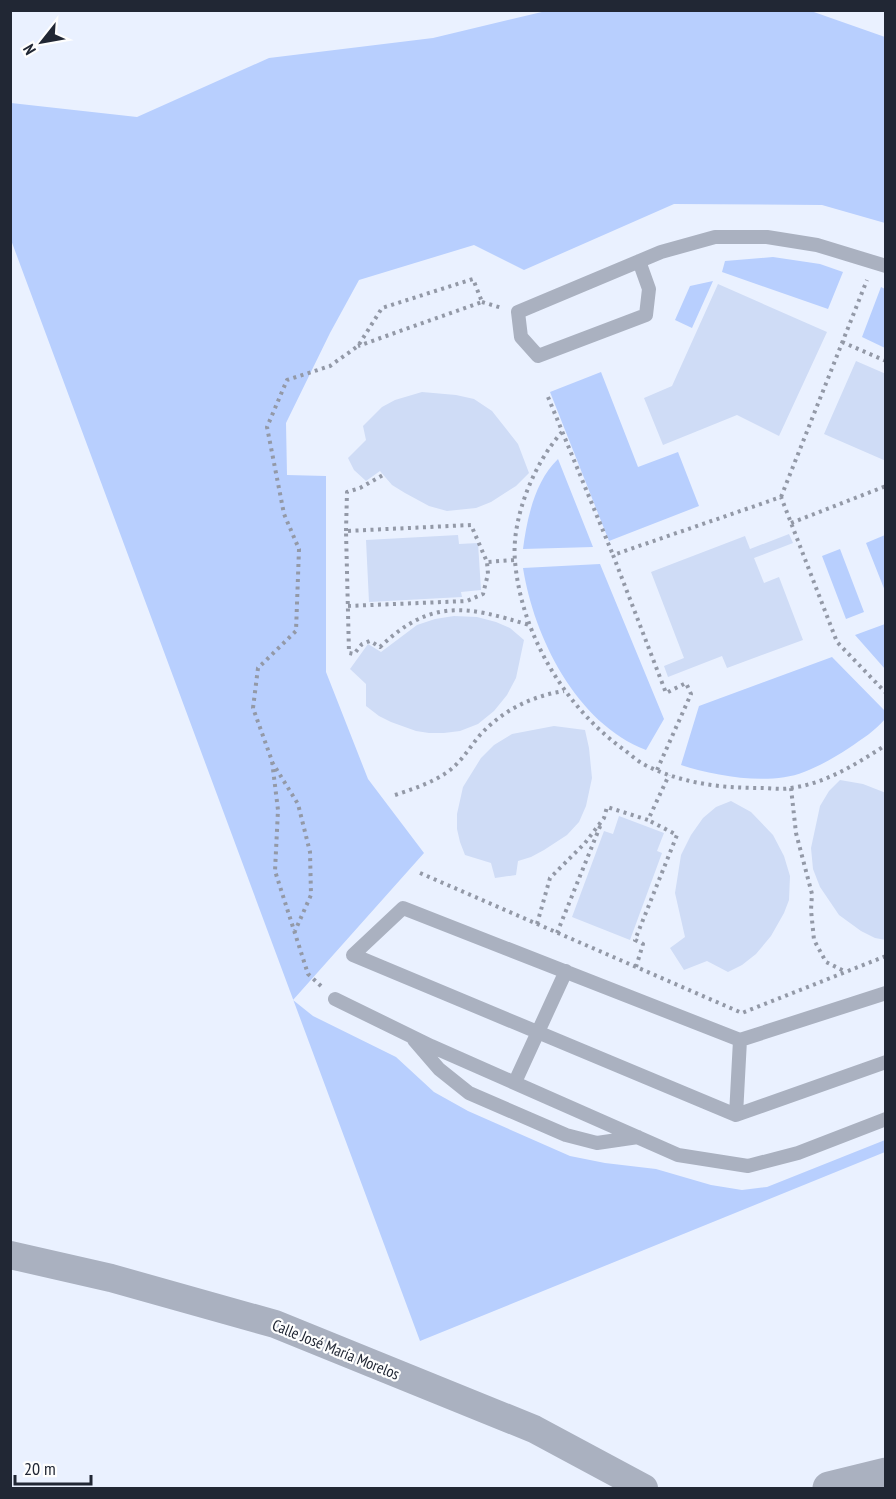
<svg xmlns="http://www.w3.org/2000/svg" width="896" height="1499" viewBox="0 0 896 1499" font-family="'PT Sans Narrow',sans-serif">
	<style>
		.green { fill: #b8cffe }
		.building { fill: #cfdcf6 }
		.lines { fill: none; stroke-linecap: round; stroke-linejoin: round }
		.path { stroke: #9399a7; stroke-width: 4; stroke-dasharray: 3 4.5; stroke-linecap: butt }
		.service { stroke: #aab1c0; stroke-width: 14 }
		.minor { stroke: #aab1c0; stroke-width: 28 }
		.tertiary { stroke: #aab1c0; stroke-width: 33 }
		.labels { text-anchor: middle; dominant-baseline: central; stroke-width: 4.5; stroke-linejoin: round; paint-order: stroke }
		.street-label { font-size: 16px; fill: #212734; stroke: #fefefe }
	</style>
	<rect width="100%" height="100%" fill="#eaf1ff"/>
	<!-- green -->
	<path class="green" d="M546 11H811L885 37V223L822 205 674 204 524 270 474 245 359 280 330 333 286 423 287 475 326 476V672L368 779 424 853 293 1000 313 1016 396 1057 434 1092 468 1111 570 1156 605 1163 656 1169 711 1185 742 1190 767 1187 885 1140V1152L420 1341 11 240V103L137 117 269 58 433 38Z
		M773 257 820 264 843 272 828 309 722 272 725 261Z
		M713 281 692 328 675 320 690 286Z
		M881 287 885 289V348L862 337Z
		M601 372 638 467 678 452 699 506 609 541 550 392Z
		M558 459 593 547 523 549C527 518 535 481 558 459Z
		M885 535V591L866 543Z
		M840 549 864 612 846 619 822 556Z
		M600 564 664 719 646 750C576 723 534 637 523 568Z
		M885 624H886L885 669 855 635Z
		M832 657 885 711V719C875 731 862 739 849 748 835 757 820 766 804 772 769 786 715 776 681 765L699 706Z"/>
	<!-- building -->
	<path class="building" d="M718 284 827 332 779 436 737 415 663 445 644 398 672 386Z
		M856 361 886 374V461L824 434Z
		M422 392 456 395 474 399 492 411 518 444 529 473 516 486 491 502 476 508 447 511 429 506 405 493 392 485 380 471 366 481 354 470 348 458 366 440 363 426 382 407 395 400Z
		M789 534 793 543 754 558 764 583 779 577 803 640 727 668 722 656 668 677 664 666 684 658 651 572 745 536 750 549Z
		M458 535 459 544 478 543 481 590 461 592 462 597 369 602 366 540Z
		M454 616 477 617 496 622 510 628 524 640 516 678 507 695 494 711 478 724 460 731 444 733H429L416 731 391 722 379 716 366 706V684L350 669 368 644 381 652 417 625 435 619Z
		M554 726 585 730 589 748 592 778 586 806 579 822 567 835 544 850 531 857 518 861 516 875 495 878 491 863 465 855 460 842 457 829V814L463 787 481 758 494 745 512 734Z
		M840 780 863 784 886 793V940L875 938 861 931 839 915 820 887 813 869 811 848 820 806 829 791Z
		M731 801 751 812 773 835 784 856 790 876 789 900 784 913 771 936 756 954 742 965 728 972 707 961 684 970 670 948 685 937 675 893 681 855 691 835 703 818 716 807Z
		M619 816 664 833 657 851 662 853 630 940 572 917 604 831 613 834Z"/>
	<g class="lines">
		<!-- path -->
		<path class="path" d="M482 302 502 308
			M842 342 886 361
			M548 397 613 555
			M562 432C534 463 511 519 515 561 521 634 565 707 623 749 630 754 637 761 645 765 681 783 719 788 760 788 770 788 781 790 791 788 827 783 856 764 886 745
			M781 497 867 280
			M791 523 886 486
			M346 531 347 492 360 488 383 475
			M514 560 487 562 471 525 346 531 349 653 354 654 362 644 370 641 380 647C431 598 467 606 529 625
			M348 606 467 601 483 594 488 574 487 562
			M272 762 298 804 310 852 311 895 295 931
			M657 770 691 694 686 683 666 693 613 555 781 497 837 642 886 693
			M791 788 796 833 812 894 811 910 814 940 826 962 846 972
			M395 795C413 789 431 783 446 773 461 763 469 748 480 735 503 710 532 696 564 691
			M420 873 742 1013 886 956
			M537 924 550 878 585 843 604 818 607 807 648 820 669 775
			M557 933 601 824
			M636 967 643 944 635 940 677 835 648 820
			M321 986 308 974 275 871 278 810 272 761 253 708 258 668 296 631 299 549 284 514 267 427 287 380 330 366 358 346 382 308 473 279 482 302 358 346"/>
		<!-- service -->
		<path class="service" d="M639 261 649 289 646 315 538 356 521 337 518 312 661 252 715 237H767L817 245 886 266
			M886 993 740 1040 403 908 353 955 736 1115 886 1062
			M335 999 431 1046 678 1155 748 1166 798 1153 886 1119
			M414 1040 439 1069 469 1093 566 1135 597 1143 638 1137
			M515 1082 566 971
			M736 1115 740 1040"/>
		<!-- minor -->
		<path class="minor" d="M10 1255 111 1278 275 1324 534 1429 644 1488"/>
		<!-- tertiary -->
		<path class="tertiary" d="M829 1488 886 1474"/>
	</g>
	<g class="labels">
		<!-- street labels -->
		<g class="street-label">
			<text transform="translate(336 1349) rotate(22)">Calle José María Morelos</text>
		</g>
	</g>
	<!-- border -->
	<rect width="896" height="1499" fill="none" stroke="#212734" stroke-width="24"/>
	<!-- north arrow -->
	<g transform="translate(42 42) rotate(239)" stroke="#fefefe" stroke-width="4.5" paint-order="stroke">
	<path d="M0-4.5L10 22L0 15L-10 22Z" fill="#212734"/>
	<text y="-9" font-size="16" font-weight="bold" text-anchor="middle" fill="#212734">N</text>
	</g>
	<!-- scale -->
	<path d="M15 1475v9h76v-9" fill="none" stroke="#212734" stroke-width="3"/>
	<text x="24" y="1475" font-size="18" fill="#212734" stroke="#fefefe" stroke-width="4.5" paint-order="stroke">20 m</text>
</svg>
